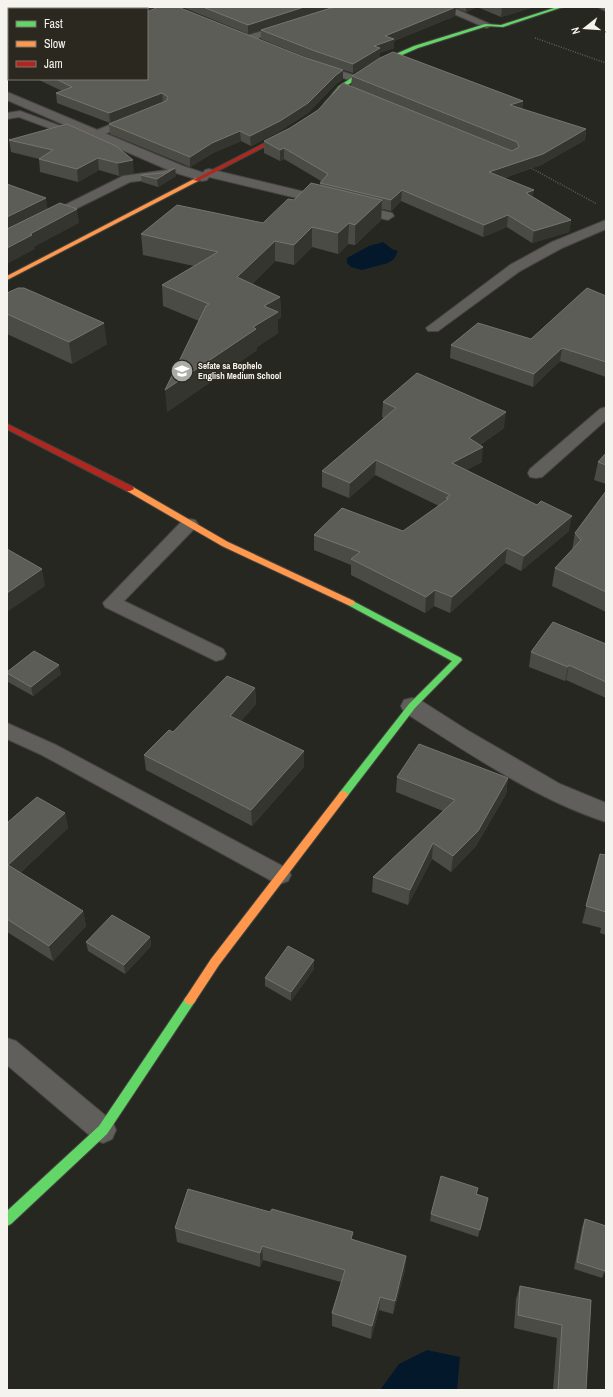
<svg xmlns="http://www.w3.org/2000/svg" width="613" height="1397" viewBox="0 0 613 1397" font-family="'Archivo Narrow',sans-serif">
	<style>
		.water { fill: #04182b }
		.lines { fill: none; stroke-linecap: round; stroke-linejoin: round }
		.lane-casing { stroke: #464541; stroke-width: 2 }
		.street-casing { stroke: #464541; stroke-width: 2 }
		.fast-casing { stroke: #464541; stroke-width: 2 }
		.slow-casing { stroke: #464541; stroke-width: 2 }
		.jam-casing { stroke: #464541; stroke-width: 2 }
		.path { stroke: #5d5d59; stroke-width: 1.5; stroke-dasharray: 1 1.5; stroke-linecap: butt }
		.lane { fill: #605f5b; fill-rule: evenodd }
		.street { fill: #605f5b; fill-rule: evenodd }
		.fast { fill: #63d668; fill-rule: evenodd }
		.slow { fill: #ff974d; fill-rule: evenodd }
		.jam { fill: #b3261e; fill-rule: evenodd }
		.wall { fill: #4b4b46 }
		.shaded-wall { fill: #353530 }
		.building { fill: #5d5d58; stroke: #75746f }
		.labels { text-anchor: middle; dominant-baseline: central; stroke-width: 3; stroke-linejoin: round; paint-order: stroke }
		.far-poi-label { font-size: 9px; font-weight: bold; fill: #f4f3ed; stroke: #2a281f; text-anchor: start }
	</style>
	<rect width="100%" height="100%" fill="#272722"/>
	<!-- water -->
	<path class="water" d="M383 242 392 249 398 251 394 259 388 263 362 270 351 267 347 263V258L369 246Z
		M427 1350 460 1357 457 1390H380L399 1364Z"/>
	<g class="lines">
		<!-- lane casing -->
		<g class="lane-casing">
			<path id="lane" d="M438 7H451L492 25 487 28 484 27Z
				M287 23 292 26 290 28 249 41 244 38 246 36Z
				M7 61H9V68H7Z
				M20 111 85 135 87 137 81 140 19 117 7 119V113Z
				M134 115 138 116 140 118 138 120 100 136 96 137 90 134 92 132Z
				M209 169 330 198 332 201 326 205 205 176 203 173 205 170Z
				M167 170 173 174 171 177 130 182 7 243V234L123 176Z
				M355 204 392 213 394 216 388 220 351 211 349 208 351 205Z
				M606 220V229L562 248 520 271 438 331H428L426 328 510 265 552 242Z
				M606 407V420L542 477 536 478 530 477 528 473 530 469 600 409Z
				M189 519 195 520 198 524 195 528 124 601 223 649 226 654 223 659 216 661 105 607 103 603 183 520Z
				M7 723 56 745 288 869 291 875 288 881 280 884 272 881 42 755 7 739Z
				M7 1038 16 1041 112 1121 116 1130 112 1139 103 1143 94 1139 7 1065Z"/>
		</g>
		<!-- street casing -->
		<g class="street-casing">
			<path id="street" d="M598 7H606V11Z
				M315 63 360 77 362 79 356 82 311 68 309 66 311 64Z
				M7 72H9V78H7Z
				M7 92 183 166 207 174 209 177 207 180 202 181 173 172 7 100Z
				M412 698 420 700 467 730 560 784 606 803V822C537 800 465 751 404 712L401 706 404 700Z"/>
		</g>
		<!-- fast casing -->
		<g class="fast-casing">
			<path id="fast" d="M557 7H563L503 27 487 26 418 48 377 66 343 88 328 105 324 104 339 86 373 64 414 46 485 24 501 25Z
				M351 600 461 658 462 660 415 708 346 798H340L338 795 340 792 409 704 452 661 348 605 347 603 348 601Z
				M190 995 194 997 196 1000 194 1003 107 1134 11 1224 7 1226V1211L99 1126 186 997Z"/>
		</g>
		<!-- slow casing -->
		<g class="slow-casing">
			<path id="slow" d="M196 178 199 180 198 181 7 280V276Z
				M127 487H133L228 542 354 601 355 603 354 605H348L222 546 127 491Z
				M343 791 346 792 348 795 346 798 219 965 194 1003 190 1005 186 1003 184 1000 186 997 211 959 340 792Z"/>
		</g>
		<!-- jam casing -->
		<g class="jam-casing">
			<path id="jam" d="M288 131 293 132 198 181 193 180Z
				M7 424 133 487 134 489 130 491H127L7 429Z"/>
		</g>
		<!-- path -->
		<path class="path" d="M535 38 606 63
			M529 167 597 204"/>
		<!-- lane -->
		<use href="#lane" class="lane"/>
		<!-- street -->
		<use href="#street" class="street"/>
		<!-- fast -->
		<use href="#fast" class="fast"/>
		<!-- slow -->
		<use href="#slow" class="slow"/>
		<!-- jam -->
		<use href="#jam" class="jam"/>
	</g>
	<!-- wall -->
	<path class="wall" d="M182 7H534L501 17 477 7 466 12 456 8 455 16 394 41V48L380 53V58L353 73 315 61 261 39V30L330 8 327 9 248 34Z
		M306 58 343 70V79L336 84 308 113 280 131 251 146 241 141 213 153 190 167 110 134 109 124 110 123 57 103 56 93 62 91 37 79H147Z
		M352 76 523 101 522 109 586 129 585 140 541 165 504 178 533 197 571 220 569 232 532 243 507 227 483 237 401 201 391 211 382 209 381 220 355 245 348 244 338 254 312 247 294 265 275 261 252 284 280 297 281 318 278 319V333L257 347V350L167 412 199 321 163 306 162 285 194 266 143 255 141 234 263 223 294 200 320 185V183L321 181 284 159 280 161 264 153V141L290 128 318 110 351 86Z
		M67 124 134 173 119 176 99 170 78 182 40 172 39 159 11 152 9 140Z
		M175 168 176 176 158 187 142 182 141 175 163 173Z
		M7 293 107 344 72 364 7 334Z
		M606 296V377L560 361 533 387 450 358 451 345 531 339Z
		M383 402 504 428 480 445 482 462 466 470 569 531 521 571 505 563 450 613 434 606 425 613 351 575V565L314 550V535L403 531 439 506 375 475 349 498 322 487V471L384 419 382 417Z
		M606 453V484L594 480 598 462Z
		M606 491V612L552 586 555 568 572 550 575 533Z
		M606 644V698L566 680 565 681 529 667 531 652Z
		M7 672 61 674 33 696 8 682 7 676Z
		M255 688 256 704 241 721 304 767 252 826 146 770 144 755 173 732Z
		M397 777 508 778 506 794 476 846 451 872 432 859 408 905 372 892 373 877 443 811 396 792Z
		M65 813 68 828 20 873 83 911 86 926 53 961 7 932V823Z
		M600 854 606 855V935L600 933 601 928 582 923Z
		M150 937 151 946 125 974 88 951 86 942Z
		M314 960V969L291 1001 265 986V978Z
		M478 1188 477 1194 488 1198 478 1237 430 1221 431 1214Z
		M585 1219 605 1271 602 1278 574 1269 582 1227Z
		M175 1228 353 1240 406 1256 405 1270 393 1314 379 1310 371 1339 332 1326V1313L341 1282 263 1260 260 1267 177 1242Z
		M520 1286 591 1300 586 1390H553L557 1338 514 1328 516 1299Z"/>
	<!-- shaded-wall -->
	<path class="shaded-wall" d="M146 7H156L147 11V9H146Z
		M304 7H344L327 9 248 34V25Z
		M456 7 455 16 394 41V48L380 53V58L353 73V64L385 36Z
		M466 7H478L466 12Z
		M505 7H534L501 17 502 8Z
		M343 70V79L336 84 308 113 280 131 251 146 250 136Z
		M162 93 163 103 110 123 109 113Z
		M523 101 521 112 510 105Z
		M586 129 585 140 541 165 488 183 489 172Z
		M240 131 241 141 213 153 190 167V157L212 143Z
		M284 148V159L280 161V150Z
		M98 158 99 170 78 182 77 169Z
		M133 160 134 173 119 176 118 163Z
		M175 168 176 176 158 187 157 179Z
		M402 190 401 201 391 211V200Z
		M534 190 532 201 526 193Z
		M46 198 48 212 7 232V217Z
		M382 200 381 220 355 245V225Z
		M77 209 79 223 34 247 35 249 7 264V248L30 234Z
		M508 215 507 227 483 237 484 225Z
		M571 220 569 232 532 243 534 231Z
		M349 223 348 244 338 254V233Z
		M312 227V247L294 265V245Z
		M275 241V261L237 299V277Z
		M280 297 281 318 278 319V333L257 347V350L167 412 165 390 264 306Z
		M104 323 107 344 72 364 69 342Z
		M562 348 560 361 533 387 534 374Z
		M506 412 504 428 468 453 469 438Z
		M483 447 482 462 450 478 452 463Z
		M376 460 375 475 349 498 350 483Z
		M572 516 569 531 521 571 524 556Z
		M507 548 505 563 450 613 452 597Z
		M42 569 45 586 7 612V593Z
		M435 590 434 606 425 613 426 597Z
		M59 665 61 674 33 696 31 687Z
		M569 665 566 680 565 681 568 667Z
		M255 688 256 704 231 732 230 716Z
		M304 751V767L252 826 251 810Z
		M508 778 506 794 476 846 451 872 453 856Z
		M65 813 68 828 12 880 8 865Z
		M433 843 432 859 408 905 410 890Z
		M83 911 86 926 53 961 49 946Z
		M150 937 151 946 125 974 124 965Z
		M314 960V969L291 1001V992Z
		M262 1246 263 1260 260 1267V1253Z
		M406 1256 405 1270 393 1314 395 1301Z
		M380 1297 379 1310 371 1339 372 1326Z"/>
	<!-- building -->
	<path class="building" d="M74 7H146V9H78L72 8Z
		M158 7H178L306 58 343 70 336 75 308 103 280 121 250 136 240 131 212 143 190 157 109 124 166 101 168 97 162 93 109 113 56 93 72 87 56 79H147V12Z
		M203 7H304L248 25Z
		M338 7H456L385 36 394 39 374 46 380 48 353 64 315 51 261 30 331 8Z
		M393 52 523 101 510 105 586 129 543 154 489 172 534 190 526 193 571 220 534 231 508 215 484 225 402 190 391 200 320 183 328 174 284 148 280 150 264 141 290 128 318 110 343 83 512 151 519 147 517 142 352 76 380 58Z
		M67 124 116 146 133 160 118 163 98 158 77 169 39 159 53 150 9 140Z
		M175 168 157 179 141 175 163 173Z
		M311 183 382 200 355 225 349 223 338 233 312 227 294 245 275 241 237 277 280 297 264 306 278 312 253 327 256 329 165 390 206 306 209 304 162 285 218 252 141 234 177 205 263 223 288 199 294 200Z
		M7 184 46 198 7 217Z
		M60 203 77 209 30 234 32 235 7 248V229Z
		M18 288H24L104 323 69 342 7 314V293Z
		M587 288 606 296V362L562 348 534 374 451 345 478 323 531 339Z
		M417 373 506 412 469 438 483 447 452 463 537 505 541 501 572 516 524 556 507 548 452 597 435 590 426 597 351 559 360 552 314 535 342 508 403 531 448 499 446 498 450 495 376 460 350 483 322 471 396 408 383 402Z
		M606 453V465L598 462Z
		M606 491V592L555 568 581 540 575 533Z
		M7 549 42 569 7 593Z
		M553 622 606 644V682L569 665 568 667 531 652Z
		M34 651 59 665 31 687 7 673V672Z
		M227 676 255 688 230 716 304 751 251 810 144 755 169 730 173 732Z
		M419 744 508 778 478 831 453 856 433 843 410 890 373 877 455 800 397 777Z
		M37 797 65 813 8 865 83 911 49 946 7 919V823Z
		M600 854 606 855V912L586 906Z
		M112 915 150 937 124 965 86 942Z
		M288 946 314 960 291 992 265 978Z
		M441 1176 478 1188 476 1194 488 1198 480 1230 431 1214Z
		M188 1189 270 1212 272 1209 353 1232 351 1239 406 1256 395 1301 380 1297 372 1326 332 1313 345 1270 262 1246 260 1253 175 1228Z
		M585 1219 606 1226V1263L605 1271 577 1262Z
		M520 1286 591 1300 586 1390H558L562 1325 518 1315Z"/>
	<!-- icons -->
	<defs>
		<g id="school-disc" transform="scale(1.15)"><circle r="9.5" fill="#acaca6" stroke="#2a281f"/><path d="M0-5L7-2L0 1L-7-2ZM-4 1L0 2.5L4 1V4Q0 6-4 4Z" fill="#fff"/></g>
	</defs>
	<g fill-rule="evenodd">
		<use href="#school-disc" x="182" y="371"/>
	</g>
	<g class="labels">
		<!-- far-poi labels -->
		<g class="far-poi-label">
			<text x="198" y="366">Sefate sa Bophelo<tspan x="198" dy="10">English Medium School</tspan></text>
		</g>
	</g>
	<!-- border -->
	<rect width="613" height="1397" fill="none" stroke="#f4f3ed" stroke-width="16"/>
	<!-- legend -->
	<rect x="8" y="8" width="140" height="72" fill="#2a281f" stroke="#7b7971"/>
	<rect x="16" y="21" width="20" height="6" fill="#63d668" stroke="#7b7971"/>
	<text x="44" y="28" font-size="12" fill="#f4f3ed">Fast</text>
	<rect x="16" y="41" width="20" height="6" fill="#ff974d" stroke="#7b7971"/>
	<text x="44" y="48" font-size="12" fill="#f4f3ed">Slow</text>
	<rect x="16" y="61" width="20" height="6" fill="#b3261e" stroke="#7b7971"/>
	<text x="44" y="68" font-size="12" fill="#f4f3ed">Jam</text>
	<!-- north arrow -->
	<g transform="translate(585 28) rotate(253)" stroke="#2a281f" stroke-width="3" paint-order="stroke">
	<path d="M0-3L7 15L0 10L-7 15Z" fill="#f4f3ed"/>
	<text y="-6" font-size="11" font-weight="bold" text-anchor="middle" fill="#f4f3ed">N</text>
	</g>
</svg>
